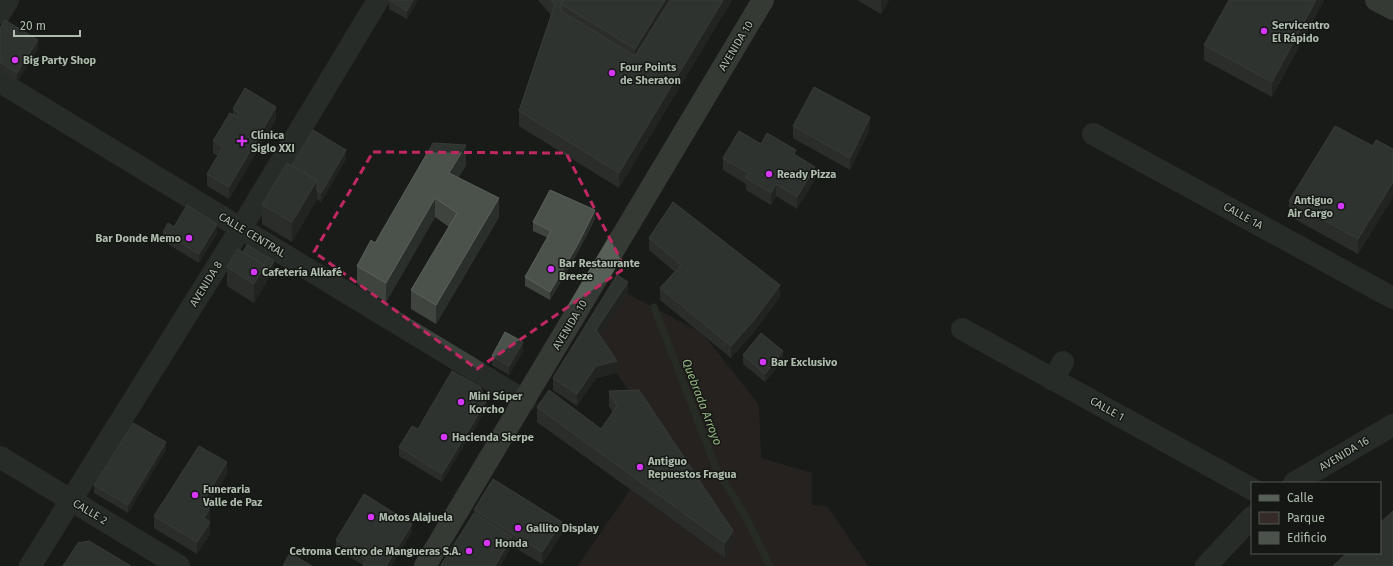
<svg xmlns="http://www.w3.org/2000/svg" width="1393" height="566" viewBox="0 0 1393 566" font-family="'Fira Sans',sans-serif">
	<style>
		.green { fill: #352c29 }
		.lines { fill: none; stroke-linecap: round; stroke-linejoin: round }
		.stream { stroke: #36412f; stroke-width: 7 }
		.minor { stroke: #3b413b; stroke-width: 22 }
		.tertiary { stroke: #3b413b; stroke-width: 22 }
		.primary { stroke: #576056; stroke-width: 22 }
		.wall { fill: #3f443f }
		.shaded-wall { fill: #2b2f2b }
		.building { fill: #4b514b; stroke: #5b625a }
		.marked { fill: none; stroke: #c02863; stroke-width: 3; stroke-dasharray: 8 5; stroke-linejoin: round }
		.poi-dot { fill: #d636f8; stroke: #151715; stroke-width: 1.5 }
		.labels { text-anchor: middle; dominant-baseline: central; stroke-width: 3; stroke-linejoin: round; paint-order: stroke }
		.poi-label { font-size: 11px; font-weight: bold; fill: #aebcac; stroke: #151715; text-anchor: start }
		.street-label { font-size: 11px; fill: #aebcac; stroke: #151715 }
		.water-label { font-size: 12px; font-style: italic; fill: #96b782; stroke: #151715 }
	</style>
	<rect width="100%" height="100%" fill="#1a1c1a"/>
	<!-- green -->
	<path class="green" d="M628 294 703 334 759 405 761 458 812 473V505L827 506 868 566H578L630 490 725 558 733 546 596 342Z"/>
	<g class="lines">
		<!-- stream -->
		<path class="stream" d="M654 307 716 468 747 519 770 566"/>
		<!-- minor -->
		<path class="minor" d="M0 13 8 0
			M0 82 525 401
			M1093 134 1393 298
			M962 329 1252 489
			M1053 380 1063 362
			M1294 483 1393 425
			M30 566 241 228 378 0
			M1206 566 1252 517"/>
		<!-- tertiary -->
		<path class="tertiary" d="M0 457 179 566"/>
		<!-- primary -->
		<path class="primary" d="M1376 0 1393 9
			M425 566 763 0"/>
	</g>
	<!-- wall -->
	<path class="wall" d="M389 0H418L407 19 389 9Z
		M538 0H732L619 188 519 126V111L551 15Z
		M857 0H889L881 14Z
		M1323 0V2L1272 97 1204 60V45Z
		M0 28 38 49 17 82 0 71Z
		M233 109 276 119 229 199 207 186V174L218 156 213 153V141L233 114Z
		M793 126 870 129 850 170 793 138Z
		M761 144 796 156 815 179 797 209 776 196 771 205 746 190V184L723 170V158Z
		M1373 146 1393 149V197L1358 254 1289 216V201Z
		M346 159 321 202 317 199 292 242 262 224V205Z
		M466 165 458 178 499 217 436 324 411 309V290L449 227 435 217 386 302 357 285V266L375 243Z
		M595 219 578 252 550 300 525 286V277L548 238 533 231V222Z
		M174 227 217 233 199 263 163 241V232Z
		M649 238 780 297 754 332 731 358 660 300V288L675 272 649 250Z
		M227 267 274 269 254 303 227 286Z
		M628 294 600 336 617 373 596 378 577 406 553 390V378Z
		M523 351 509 375 492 365V356Z
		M743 355 783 360 765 382 743 364Z
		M609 391 733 546 725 558 537 422V407L601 429 613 413 609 406Z
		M487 408 442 482 399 456V447L418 429Z
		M166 450 128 513 94 493V485Z
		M227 474 207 507 210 520 209 521 210 534 197 554 154 528V516Z
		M474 510 562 534 542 564 512 546 500 566H441L474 513Z
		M412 532 391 566H363V565L336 549V540Z"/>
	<!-- shaded-wall -->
	<path class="shaded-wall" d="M413 0H418L407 19V11Z
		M665 0H679L635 71V49Z
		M723 0H732L619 188V173Z
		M882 0H889L881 14V2Z
		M1316 0H1323V2L1272 97V82Z
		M38 40V49L17 82V73Z
		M276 107V119L229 199V187Z
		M870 117V129L850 170V158Z
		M466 145V165L449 193V173Z
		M346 150V159L321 202V193Z
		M815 167V179L797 209V197Z
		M317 180V199L292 242V222Z
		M1393 182V197L1358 254V239Z
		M776 184V196L771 205V193Z
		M435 198V217L386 302V283Z
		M499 198V217L436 324V305Z
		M595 210V219L578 252 550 300V292Z
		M217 224V233L199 263V254Z
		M274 261V269L254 303V284L265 266Z
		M628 282V294L596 342V330Z
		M780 285V297L754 332 731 358V346Z
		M523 342V351L509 375V366Z
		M783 351V360L765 382V374Z
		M617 361V373L596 378 577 406V394L596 366Z
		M487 400V408L442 482V474Z
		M166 442V450L128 513V505Z
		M227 462V474L202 515V503Z
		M210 508V520L204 530V518Z
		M210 522V534L197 554V542Z
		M562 522V534L542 564V552Z
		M412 524V532L391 566H386Z
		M733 531V546L725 558V543Z
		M512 537V545L500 566H495Z"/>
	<!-- building -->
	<path class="building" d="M389 0H413L407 11Z
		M551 0H564L561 4V11L635 56 670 0H723L619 173 519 111 555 4Z
		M564 0H665L635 49 561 4Z
		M1229 0H1316L1272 82 1204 45Z
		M5 20 38 40 17 73 0 62V28Z
		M814 87 870 117 850 158 793 126Z
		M245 88 276 107 229 187 207 174 223 147 213 141 230 113 237 117 239 113 233 109Z
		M1335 126 1373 146 1376 140 1393 149V182L1358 239 1289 201Z
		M313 130 346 150 321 193 317 191V180L292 165Z
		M739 131 761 144 767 133 796 150 794 154 815 167 797 197 776 184 771 193 746 178 748 173 723 158Z
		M433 143 466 145 449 173 499 198 436 305 411 290 457 213 435 198 386 283 357 266 371 240 375 243Z
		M287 163 317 180 292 222 262 205Z
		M550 190 595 210 578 244 550 292 525 277 551 231 533 222Z
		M673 202 780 285 754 320 731 346 660 288 681 265 649 238Z
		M187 205 217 224 199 254 163 232 168 223 174 227Z
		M247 245 274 261 265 276V266L243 252Z
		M238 249 265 266 254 284 227 267Z
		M617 275 628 282 596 330 617 361 596 366 577 394 553 378Z
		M505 332 523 342 509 366 492 356Z
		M761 333 783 351 765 374 743 355Z
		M452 371 480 387 487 400 442 474 399 447 412 426 418 429Z
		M549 390 601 429 617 406 609 391 639 390 733 531 725 543 537 407Z
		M133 423 166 442 128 505 94 485Z
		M199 446 227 462 202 503 210 508 204 518 210 522 197 542 154 516Z
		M493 479 562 522 542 552 474 510Z
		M364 494 412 524 386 566H363L367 559 336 540Z
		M1393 511V566H1333L1347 553H1380V523Z
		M474 513 512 537 495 566H443L441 565Z
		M89 541 131 566H63L78 543Z
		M290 553 312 566H283Z"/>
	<!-- marked area -->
	<path d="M0 0H1393V566H0ZM373 152 566 153 625 268 477 369 314 252Z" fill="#1a1c1a" fill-opacity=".55" fill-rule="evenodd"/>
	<path class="marked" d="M373 152 566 153 625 268 477 369 314 252Z"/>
	<!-- markers -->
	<g class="poi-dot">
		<circle cx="1264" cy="31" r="4"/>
		<circle cx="15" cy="60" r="4"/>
		<circle cx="612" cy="73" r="4"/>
		<path d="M240 135h4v4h4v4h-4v4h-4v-4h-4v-4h4z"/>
		<circle cx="769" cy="174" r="4"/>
		<circle cx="1341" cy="206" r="4"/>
		<circle cx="189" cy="238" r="4"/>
		<circle cx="551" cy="269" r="4"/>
		<circle cx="254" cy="272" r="4"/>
		<circle cx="763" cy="362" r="4"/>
		<circle cx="461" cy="402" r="4"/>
		<circle cx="444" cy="437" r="4"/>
		<circle cx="640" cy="467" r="4"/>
		<circle cx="195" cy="495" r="4"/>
		<circle cx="371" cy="517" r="4"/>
		<circle cx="518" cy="528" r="4"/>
		<circle cx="487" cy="543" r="4"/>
		<circle cx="469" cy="551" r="4"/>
	</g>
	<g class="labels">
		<!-- poi labels -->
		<g class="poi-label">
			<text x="1272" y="25">Servicentro<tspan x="1272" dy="13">El Rápido</tspan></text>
			<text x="23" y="60">Big Party Shop</text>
			<text x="620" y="67">Four Points<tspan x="620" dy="13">de Sheraton</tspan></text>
			<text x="251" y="135">Clínica<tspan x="251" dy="13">Siglo XXI</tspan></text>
			<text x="777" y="174">Ready Pizza</text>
			<text x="1333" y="200" text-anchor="end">Antiguo<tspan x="1333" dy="13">Air Cargo</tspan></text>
			<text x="181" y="238" text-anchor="end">Bar Donde Memo</text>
			<text x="559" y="263">Bar Restaurante<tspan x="559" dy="13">Breeze</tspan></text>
			<text x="262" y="272">Cafetería Alkafé</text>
			<text x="771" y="362">Bar Exclusivo</text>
			<text x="469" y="396">Mini Súper<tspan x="469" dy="13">Korcho</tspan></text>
			<text x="452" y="437">Hacienda Sierpe</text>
			<text x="648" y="461">Antiguo<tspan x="648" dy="13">Repuestos Fragua</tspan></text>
			<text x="203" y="489">Funeraria<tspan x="203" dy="13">Valle de Paz</tspan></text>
			<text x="379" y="517">Motos Alajuela</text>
			<text x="526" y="528">Gallito Display</text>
			<text x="495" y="543">Honda</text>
			<text x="461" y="551" text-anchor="end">Cetroma Centro de Mangueras S.A.</text>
		</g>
		<!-- street labels -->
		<g class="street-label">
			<text transform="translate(736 46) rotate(-59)">AVENIDA 10</text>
			<text transform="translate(1243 216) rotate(29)">CALLE 1A</text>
			<text transform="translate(252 235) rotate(31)">CALLE CENTRAL</text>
			<text transform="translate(206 284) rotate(-58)">AVENIDA 8</text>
			<text transform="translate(570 325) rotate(-59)">AVENIDA 10</text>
			<text transform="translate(1107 409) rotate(29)">CALLE 1</text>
			<text transform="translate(1344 454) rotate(-31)">AVENIDA 16</text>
			<text transform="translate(90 512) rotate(31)">CALLE 2</text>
		</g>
		<!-- water labels -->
		<g class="water-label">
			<text transform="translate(702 402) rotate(69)">Quebrada Arroyo</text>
		</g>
	</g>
	<!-- legend -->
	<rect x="1251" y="482" width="130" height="72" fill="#151715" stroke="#525951"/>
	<rect x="1259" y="495" width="20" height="6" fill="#576056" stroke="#525951"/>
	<text x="1287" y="502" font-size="12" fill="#aebcac">Calle</text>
	<rect x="1259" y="512" width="20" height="12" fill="#352c29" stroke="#525951"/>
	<text x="1287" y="522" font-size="12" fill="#aebcac">Parque</text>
	<rect x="1259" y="532" width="20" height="12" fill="#4b514b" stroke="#525951"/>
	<text x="1287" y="542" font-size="12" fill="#aebcac">Edificio</text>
	<!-- scale -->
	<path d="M14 30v6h66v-6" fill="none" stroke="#aebcac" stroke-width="2"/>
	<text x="20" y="30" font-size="12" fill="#aebcac" stroke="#151715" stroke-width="3" paint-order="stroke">20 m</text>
</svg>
